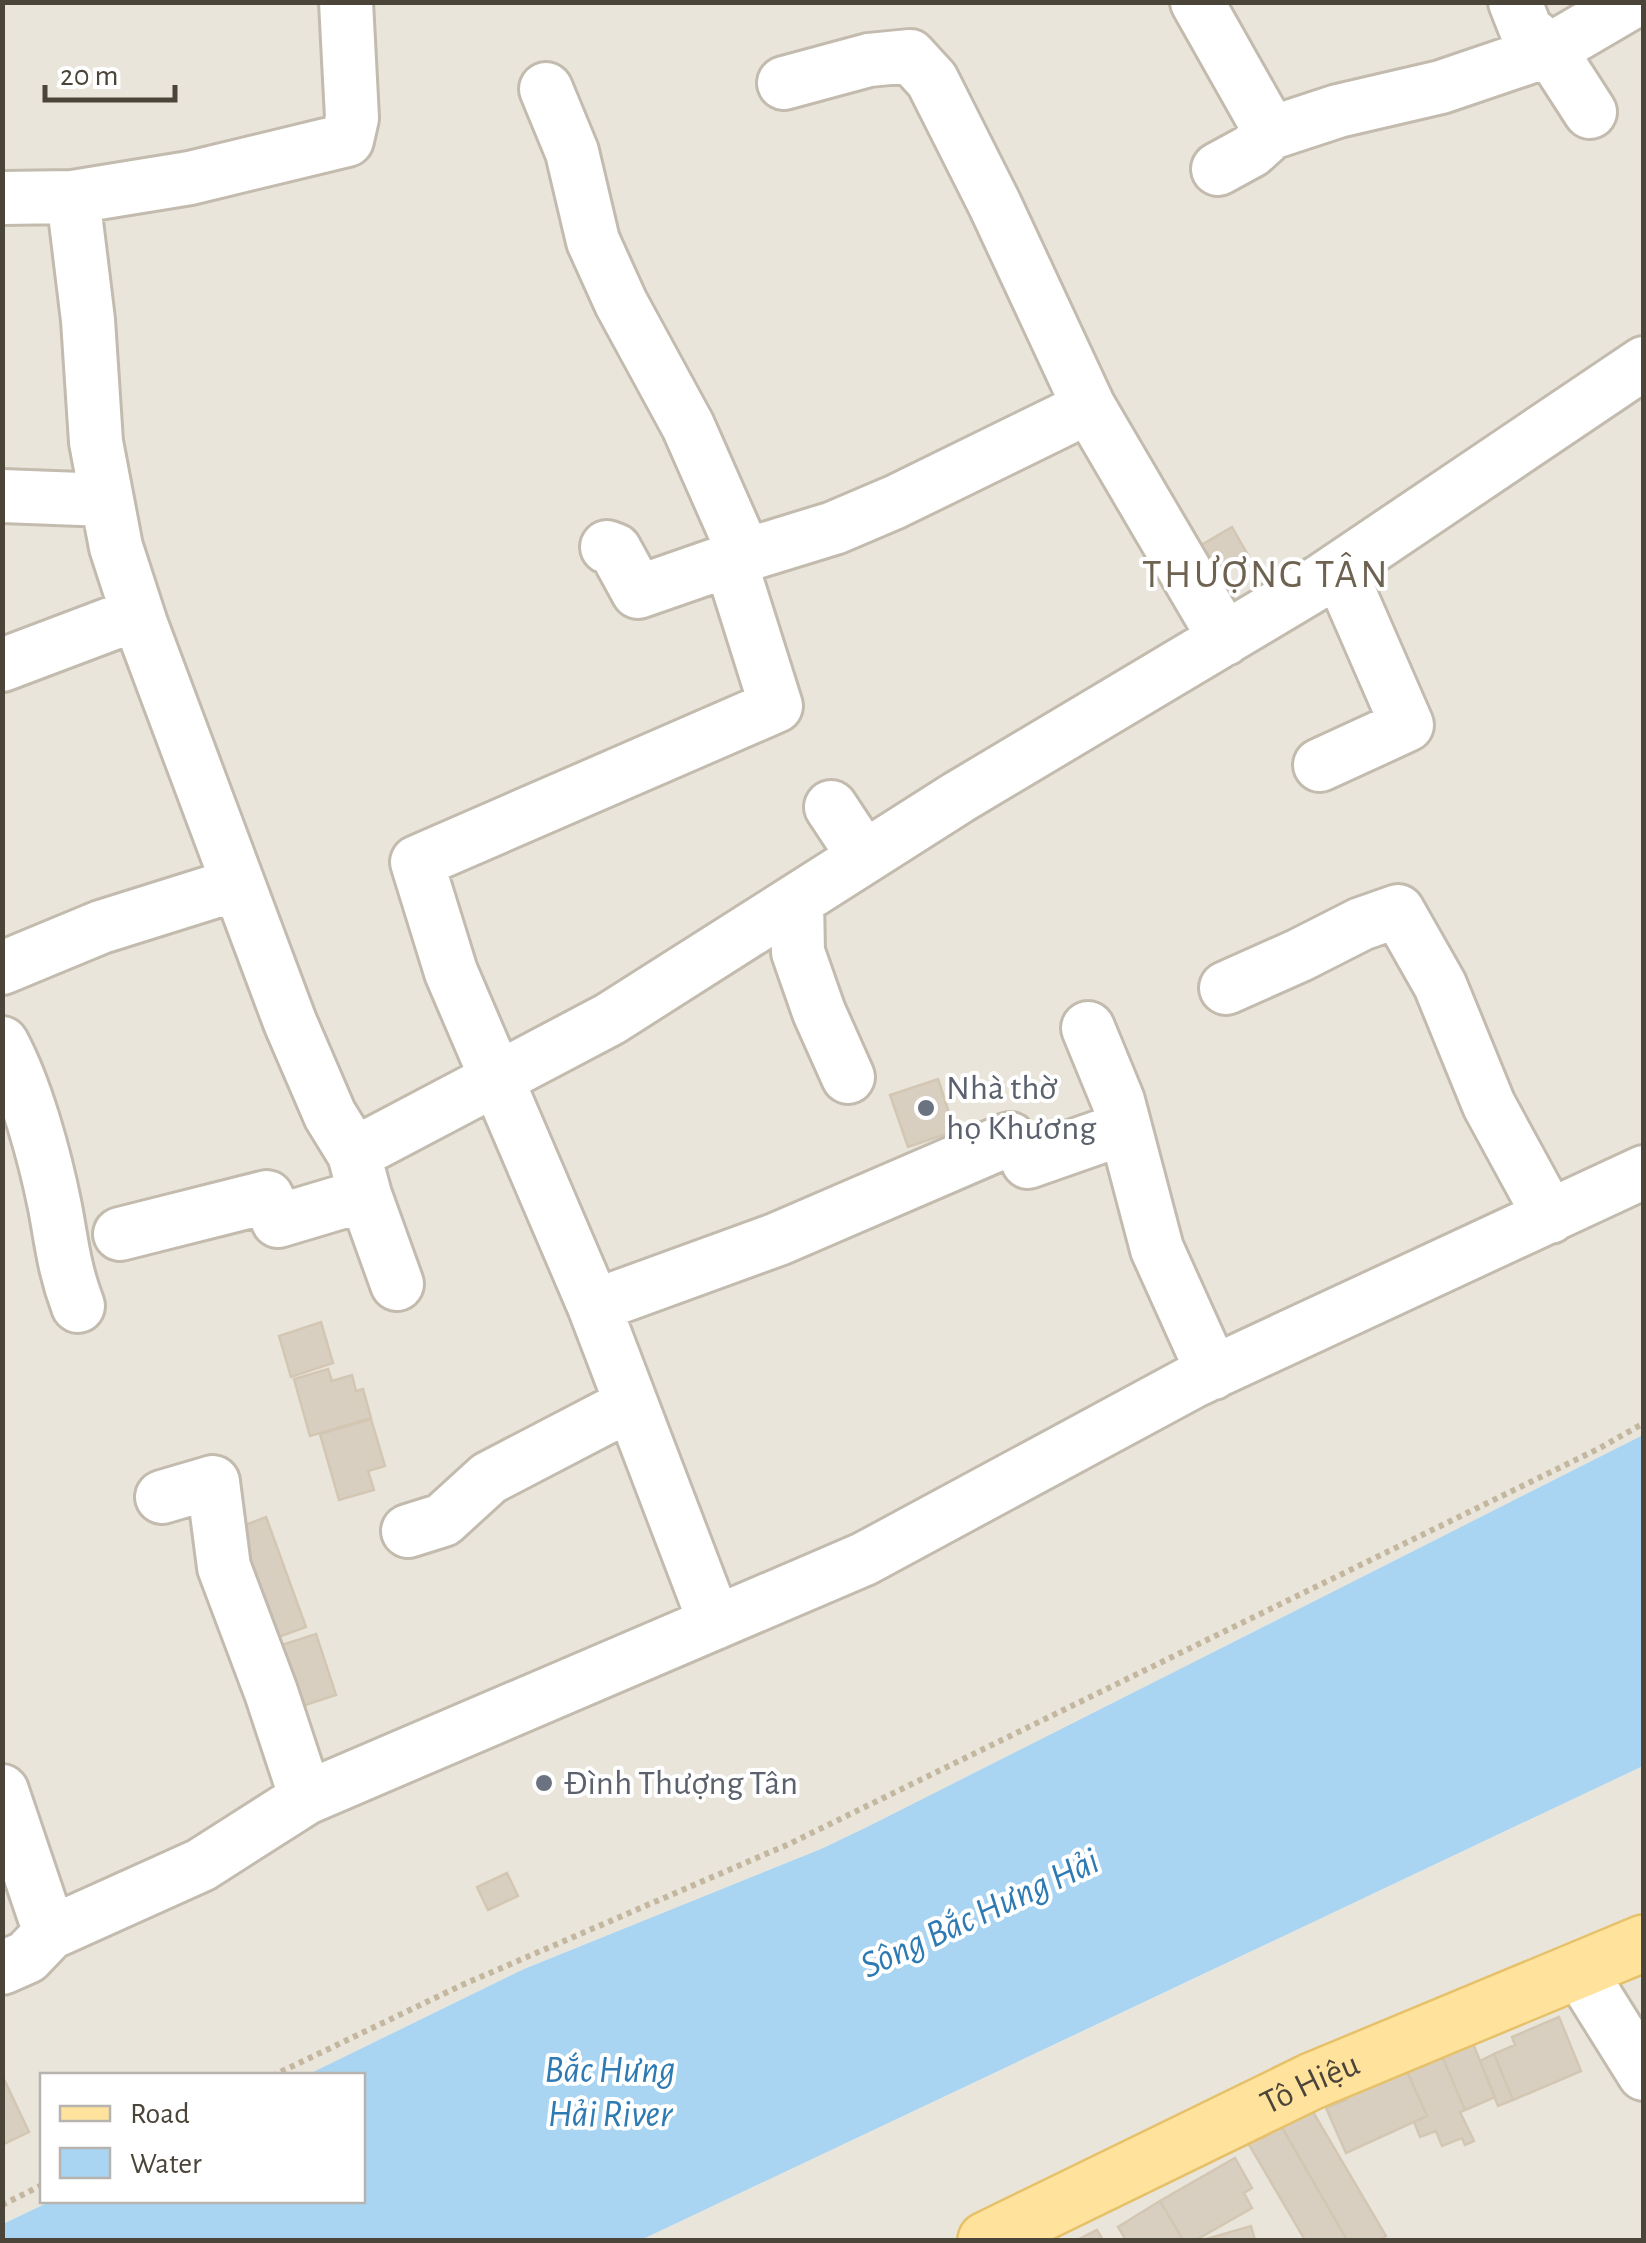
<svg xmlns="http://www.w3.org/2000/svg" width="1646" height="2243" viewBox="0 0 1646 2243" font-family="'Alegreya Sans',sans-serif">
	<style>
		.residential { fill: #eae5da }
		.water { fill: #a9d4f2 }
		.building { fill: #d8cfc1; stroke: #d3c7b4; stroke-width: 2.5 }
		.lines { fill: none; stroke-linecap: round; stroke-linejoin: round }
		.minor-casing { stroke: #c2bbae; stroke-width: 58 }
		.major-casing { stroke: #e6c16a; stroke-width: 60 }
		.path { stroke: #c4b79f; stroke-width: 6; stroke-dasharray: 5 5; stroke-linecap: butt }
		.minor { stroke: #fff; stroke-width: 52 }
		.major { stroke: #ffe39c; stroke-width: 55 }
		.worship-dot { fill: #6b7280; stroke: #fff; stroke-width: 4 }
		.labels { text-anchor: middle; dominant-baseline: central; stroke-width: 8; stroke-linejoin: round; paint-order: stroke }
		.worship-label { font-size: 35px; fill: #5b616d; stroke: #fff; text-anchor: start }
		.street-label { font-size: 35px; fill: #4b4439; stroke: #fff }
		.water-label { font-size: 38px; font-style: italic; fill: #2e7ab2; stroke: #fff }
		.quarter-label { font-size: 40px; letter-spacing: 2.5px; fill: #6e6250; stroke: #fff }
	</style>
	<rect width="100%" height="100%" fill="#f6f3ec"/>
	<!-- residential -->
	<path class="residential" d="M3 3H1643V1435L867 1827 821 1849 524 1969 307 2075 42 2076V2200L51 2201 3 2224Z
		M1643 1766V2240H641L1077 2034Z"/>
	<!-- water -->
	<path class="water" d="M1643 1435V1766L641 2240H3V2224L51 2201 362 2200V2076L307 2075 524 1969 821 1849 867 1827Z"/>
	<!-- building -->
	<path class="building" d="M1232 527 1248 555 1215 576 1198 547Z
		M938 1079 955 1131 908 1147 890 1095Z
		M321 1322 333 1363 291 1377 279 1336Z
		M328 1369 332 1381 352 1375 356 1391 363 1389 371 1418 310 1436 294 1379Z
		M371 1419 385 1466 368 1471 374 1490 339 1500 320 1434Z
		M266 1517 306 1627 265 1642 224 1533Z
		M316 1634 336 1695 287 1711 266 1650Z
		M507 1873 518 1896 488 1910 477 1887Z
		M1559 2017 1581 2071 1513 2100 1494 2054 1515 2045 1512 2037Z
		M1469 2034 1495 2097 1465 2110 1438 2047Z
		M1438 2047 1465 2110 1460 2112 1474 2141 1465 2145 1462 2138 1442 2146 1436 2131 1420 2137 1414 2122 1427 2116 1403 2062Z
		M1494 2054 1513 2100 1498 2106 1480 2061Z
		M1407 2072 1427 2116 1346 2153 1326 2108 1346 2100 1342 2094 1383 2075 1386 2081Z
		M2 2075 29 2132 2 2145Z
		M1310 2107 1386 2236 1379 2240H1347L1280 2124Z
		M1280 2124 1347 2240H1305L1248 2143Z
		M1235 2158 1252 2188 1244 2193 1252 2208 1196 2240H1183L1160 2201Z
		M1160 2201 1183 2240H1126L1118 2227Z
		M1251 2226 1255 2240H1203Z
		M1097 2230 1103 2240H1077Z"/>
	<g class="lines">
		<!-- minor casing -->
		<g class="minor-casing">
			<path id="minor" d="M346 2 352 118 347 140 190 178 73 197 88 320 96 442 116 547 141 624 290 1022 330 1115 354 1154 610 1019 959 797 1321 581 1644 363
				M1197 2 1271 133 1338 111 1441 87 1550 50 1632 2
				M1515 2 1526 30 1550 50 1590 112
				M784 83 869 60 910 56 932 80 995 205 1089 407
				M546 89 572 152 593 241 621 303 688 426 744 553
				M1218 169 1251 151 1271 133
				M2 198 73 197
				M2 496 107 500
				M607 547 615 550 638 592 730 560
				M2 665 137 614
				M1320 765 1407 725 1339 569
				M831 807 864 857
				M797 900 798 952 819 1012 848 1077
				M2 968 101 927 238 884
				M1226 988 1300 955 1361 924 1398 911 1440 985 1489 1105 1550 1217
				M1088 1028 1118 1101 1157 1249 1213 1373
				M2 1043C26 1087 45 1157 55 1207 62 1244 64 1269 78 1306
				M1028 1162 1125 1128
				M365 1195 397 1284
				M120 1234 267 1197 278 1221 365 1195 354 1154
				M594 1306 778 1239 1010 1139
				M162 1497 213 1482 224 1567 271 1692 306 1798
				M408 1531 443 1520 489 1478 631 1404
				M715 1623 594 1306 451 972 417 862 776 706 730 560 834 528 895 502 1089 407 1225 639
				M2 1791 50 1933
				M2 1968 27 1957 50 1933 201 1865 306 1798 864 1559 1192 1382 1644 1172
				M1579 1970 1644 2074"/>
		</g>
		<!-- major casing -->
		<g class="major-casing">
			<g id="major">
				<path id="s1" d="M986 2240 1312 2081 1644 1943"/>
			</g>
		</g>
		<!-- path -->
		<path class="path" d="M272 2076 462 1985 789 1844 1598 1449 1644 1423
			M2 2205 42 2185"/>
		<!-- minor -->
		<use href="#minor" class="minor"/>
		<!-- major -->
		<use href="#major" class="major"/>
	</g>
	<!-- markers -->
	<g class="worship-dot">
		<circle cx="926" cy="1108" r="10"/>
		<circle cx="544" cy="1783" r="10"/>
	</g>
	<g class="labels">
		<!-- worship labels -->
		<g class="worship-label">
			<text x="946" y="1088">Nhà thờ<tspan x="946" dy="40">họ Khương</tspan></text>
			<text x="564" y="1783">Đình Thượng Tân</text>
		</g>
		<!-- street labels -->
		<g class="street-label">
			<text stroke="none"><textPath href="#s1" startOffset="360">Tô Hiệu</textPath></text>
		</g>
		<!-- water labels -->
		<g class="water-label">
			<text transform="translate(980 1914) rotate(-25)">Sông Bắc Hưng Hải</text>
			<text x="610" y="2071">Bắc Hưng<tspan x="610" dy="44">Hải River</tspan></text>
		</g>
		<!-- quarter labels -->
		<g class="quarter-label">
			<text x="1266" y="575">THƯỢNG TÂN</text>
		</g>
	</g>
	<!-- border -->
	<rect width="1646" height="2243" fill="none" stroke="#4b4439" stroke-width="10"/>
	<!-- legend -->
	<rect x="40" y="2073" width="325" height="130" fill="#ffffff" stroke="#b7b4b0" stroke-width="2.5"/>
	<rect x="60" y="2106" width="50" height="15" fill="#ffe39c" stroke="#b7b4b0" stroke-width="2.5"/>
	<text x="130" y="2123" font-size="30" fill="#4b4439">Road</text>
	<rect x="60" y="2148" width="50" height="30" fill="#a9d4f2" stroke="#b7b4b0" stroke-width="2.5"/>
	<text x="130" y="2173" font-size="30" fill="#4b4439">Water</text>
	<!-- scale -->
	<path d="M45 85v15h130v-15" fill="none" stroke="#4b4439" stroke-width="5"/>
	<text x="60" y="85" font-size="30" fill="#4b4439" stroke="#ffffff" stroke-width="8" paint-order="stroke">20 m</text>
</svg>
